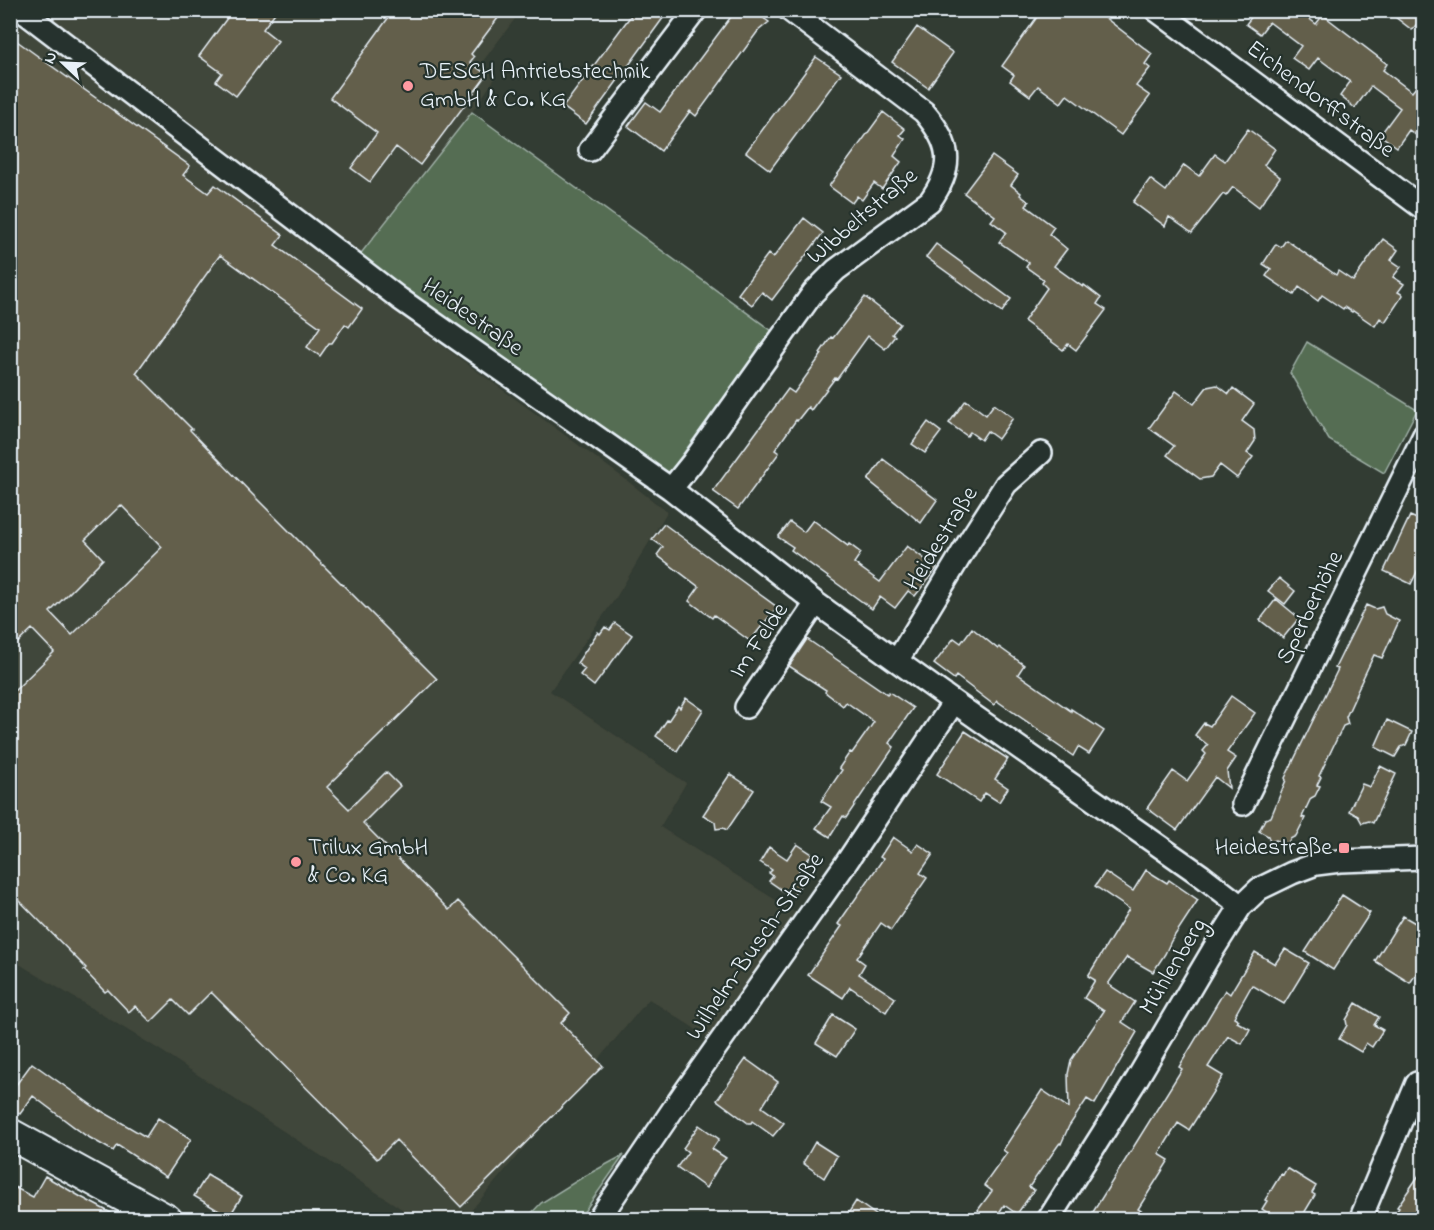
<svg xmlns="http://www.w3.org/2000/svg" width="1434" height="1230" viewBox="0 0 1434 1230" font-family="'Indie Flower',sans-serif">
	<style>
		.built { fill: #41463a }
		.green { fill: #556d53; stroke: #9eafa6; stroke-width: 1.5 }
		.building { fill: #645f4c; stroke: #e8f1f8; stroke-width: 1.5; fill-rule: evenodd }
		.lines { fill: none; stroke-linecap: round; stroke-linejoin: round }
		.street-casing { stroke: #e8f1f8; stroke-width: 26 }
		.secondary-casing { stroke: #e8f1f8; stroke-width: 34 }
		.street { stroke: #26332d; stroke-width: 21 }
		.secondary { stroke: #26332d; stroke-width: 30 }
		.poi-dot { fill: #ff9aa2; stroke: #26332d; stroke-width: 2 }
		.labels { text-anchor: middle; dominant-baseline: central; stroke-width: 4.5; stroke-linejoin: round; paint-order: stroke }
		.poi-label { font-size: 24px; fill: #e8f1f8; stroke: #26332d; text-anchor: start }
		.street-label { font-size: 24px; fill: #e8f1f8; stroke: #26332d }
	</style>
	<rect width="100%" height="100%" fill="#323c33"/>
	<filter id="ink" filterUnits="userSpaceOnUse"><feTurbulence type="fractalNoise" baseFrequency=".0167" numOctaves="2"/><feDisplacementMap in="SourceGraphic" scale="12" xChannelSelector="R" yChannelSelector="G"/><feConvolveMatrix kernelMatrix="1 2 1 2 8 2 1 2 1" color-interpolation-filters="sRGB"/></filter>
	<g filter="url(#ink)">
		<!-- built -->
		<path class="built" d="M42 11H521L480 65 496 77 472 112 358 257 65 35Z
			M10 19 336 259 429 336 625 479 667 512 617 596 550 691 686 783 660 827 804 918 714 1041 649 999 464 1219H417L160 1050 11 959Z"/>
		<!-- green -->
		<path class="green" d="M472 112 772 331 667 476 358 257Z
			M1307 342 1417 410 1384 473 1329 440 1290 373Z
			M624 1155 579 1219H526L541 1203 583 1177Z"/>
		<!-- building -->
		<path class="building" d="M233 10H277L263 29 278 41 236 96 216 81 222 73 199 56Z
			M394 10H504L471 54 474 57 470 62 487 75 420 165 396 147 370 182 351 168 377 133 330 98Z
			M635 10H669L586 124 563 107Z
			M736 10H752L769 22 758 31 696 116 690 111 661 151 628 126 646 102 660 112Z
			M1042 10H1095L1152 54 1145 64 1150 68 1136 86 1150 96 1121 135 1067 95 1061 103 1038 86 1030 96 1010 81 1014 75 1002 66Z
			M1253 10H1298L1316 24 1323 15 1387 64 1383 70 1412 92 1424 77V141L1409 130 1397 147 1380 135 1400 108 1371 86 1355 108 1340 96 1350 82 1318 58 1309 70 1292 58 1301 46 1269 22 1260 34 1246 24 1255 12Z
			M1386 10H1424V15L1412 30Z
			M917 27 953 53 928 88 892 62Z
			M10 36 190 166 183 175 208 193 215 185 283 235 275 245 362 309 349 327 345 324 332 343H329L320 356 307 347 320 327 220 255 136 373 192 429 190 430 253 495 437 679 327 787 349 809 386 772 400 786 363 823 449 910 458 901 570 1013 561 1023 603 1066 461 1207 396 1140 377 1159 211 992 188 1015 173 1000 151 1022 135 1006 129 1012 108 990 105 992 84 970 86 968 10 891V695L54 652 32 629 10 650ZM121 505 162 547 72 635 50 612 103 559 85 540Z
			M816 57 841 74 770 170 746 152Z
			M883 112 905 129 900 135 905 139 894 156 901 162 882 189 874 183 862 200 857 196 852 203 829 186Z
			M1248 129 1275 149 1264 165 1280 177 1259 207 1233 187 1226 196 1223 194 1192 233 1169 217 1165 226 1133 202 1150 179 1166 191 1184 165 1199 176 1215 154 1225 161Z
			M992 156 1018 175 1011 185 1021 193 1020 195 1029 202 1026 206 1054 227 1049 234 1067 249 1054 266 1083 287 1084 285 1101 298 1097 304 1106 310 1076 350 1068 344 1063 350 1024 321 1047 288 1042 283 1044 280 1026 267 1029 263 999 242 1006 232 991 221 995 216 964 193Z
			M804 218 823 233 772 300 762 292 752 305 738 294 768 254 773 258Z
			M1383 239 1398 250 1391 260 1401 267 1393 277 1404 284 1398 292 1403 295 1385 322 1380 318 1375 326 1353 311 1352 312 1344 307 1343 309 1322 295 1318 301 1299 287 1294 295 1266 276 1271 269 1263 264 1276 244 1281 247 1286 240 1336 275 1338 271 1353 281Z
			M936 244 1011 299 1002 312 926 257Z
			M865 297 900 324 892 334 895 336 885 349 868 336 837 379 835 378 811 410 808 407 797 421 796 420 775 450 779 453 738 509 713 491 788 389 794 393 822 354 820 353 831 337 833 338Z
			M1217 385 1229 394 1233 388 1254 404 1242 421 1254 430 1255 441 1247 453 1253 457 1237 478 1220 465 1211 477 1200 479 1167 455 1174 446 1149 428 1176 391 1194 404 1207 387Z
			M966 400 986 415 994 404 1013 418 998 439 987 431 981 440 970 432 967 436 949 423Z
			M928 422 941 432 925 453 912 444Z
			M883 459 937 500 921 523 868 480Z
			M1410 516 1424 522V558L1411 584 1384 571Z
			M813 520 848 546 849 544 861 553 854 563 880 582 907 546 937 568 915 596 908 591 895 608 880 597 872 609 791 550 793 547 778 537 790 522 804 532Z
			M664 524 777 607 750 641 714 615 712 618 689 601 699 587 657 555 663 547 652 539Z
			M1279 578 1295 591 1285 604 1268 591Z
			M1276 599 1299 618 1283 638 1260 620Z
			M1366 605 1375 609 1382 607 1385 614 1399 621 1382 658 1374 655 1355 695H1356L1346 717 1348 724 1343 726 1319 776 1321 777 1317 785 1320 786 1315 796 1311 798 1302 817 1305 818 1296 836 1290 839 1287 845 1276 840 1270 842 1268 836 1259 831 1265 819 1271 817 1286 780 1285 778 1338 669 1335 668Z
			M615 623 632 635 594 686 580 675 585 669 577 663 598 632 600 634 605 627 610 630Z
			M972 628 998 649 999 647 1024 665 1018 674 1071 711V709L1104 731 1089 754 1078 747 1073 756 1050 740 1052 739 997 701 994 705 956 676 954 679 934 664 954 638 961 643Z
			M807 639 887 694 889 692 913 708 889 743 894 747 846 818 843 816 830 837 816 828 831 807 821 801 842 770 839 768 850 752 852 753 874 722 846 702 843 706 825 692 826 690 789 666Z
			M1231 696 1255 713 1227 752 1236 758 1227 771 1229 788 1215 777 1177 830 1147 808 1173 771 1187 781 1206 754 1203 751 1208 745 1195 735 1204 723 1210 726Z
			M686 698 703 710 677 751 656 736 667 720 668 721 678 706 680 708Z
			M1387 720 1412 732 1406 745 1401 747 1395 757 1375 747Z
			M965 731 1008 759 995 779 1008 788 999 802 985 793 979 802 937 774Z
			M1380 766 1396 774 1373 823 1369 821 1362 823 1358 816 1349 811 1362 784 1370 787Z
			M730 774 754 790 727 830 723 828 716 829 715 822 703 815Z
			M893 837 913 851 918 844 933 854 920 873 927 878 891 930 881 923 857 958 865 964 859 974 895 998 886 1012 850 987 843 998 808 975 842 926 838 924 883 859 880 857Z
			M797 844 812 854 799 870 807 876 792 897 769 881 773 876 769 873 772 870 760 862 769 847 787 859Z
			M1146 870 1167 883 1169 880 1198 900 1171 941 1165 954 1153 972 1127 957 1108 984 1135 1002 1122 1022 1137 1032 1095 1104 1087 1099 1069 1126 1061 1144 1060 1143 1059 1144 1029 1187 1034 1190 1017 1214 1004 1205 995 1219 993 1218 992 1220H973L979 1211 978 1210 992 1191 984 1185 1007 1153 1003 1150 1042 1090 1069 1108 1068 1074 1071 1060 1104 1011 1084 998 1095 980 1088 976 1129 909 1095 886 1105 872 1133 891Z
			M1342 895 1370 913 1333 970 1305 952Z
			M1403 916 1424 928V962L1410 983 1375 961Z
			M1285 949 1309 963 1284 1004 1252 985 1234 1017 1239 1020 1237 1022 1250 1029 1242 1044 1228 1036 1208 1067 1223 1076 1189 1130 1178 1123 1159 1154 1169 1160 1138 1209 1155 1220H1088L1182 1069 1179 1067 1225 990 1230 994 1255 952 1275 964Z
			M1356 1003 1379 1017 1374 1025 1383 1030 1372 1047 1366 1043 1361 1052 1339 1039 1347 1025 1346 1020Z
			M833 1015 855 1029 837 1056 816 1043Z
			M746 1059 778 1082 762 1107 784 1123 773 1136 752 1121 751 1123H748L717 1100Z
			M32 1063 100 1111V1110L146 1137 158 1118 191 1139 166 1177 117 1145 113 1151 85 1135 33 1096 20 1114 10 1107V1093Z
			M699 1125 719 1139 712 1149 726 1158 719 1166 706 1188 677 1167 688 1152 683 1148Z
			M815 1142 837 1156 824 1178 803 1163Z
			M1287 1168 1316 1186 1312 1193 1315 1195 1300 1220H1264L1268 1213 1262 1209 1267 1201 1265 1200 1281 1174 1283 1175Z
			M1424 1168V1220H1408L1396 1212 1399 1208 1397 1207Z
			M207 1175 242 1196 229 1217 194 1196Z
			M45 1176 81 1197 124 1220H25L10 1211V1185L33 1197Z
			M856 1201 883 1220H844Z"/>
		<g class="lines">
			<!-- street casing -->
			<g class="street-casing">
				<path id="street" d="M21 10 400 299 671 489 816 603 954 702 1202 876 1241 906
					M1156 10 1424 209
					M590 150 696 10
					M671 489 692 463 813 293 836 270 930 201C955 166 951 144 924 112L789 10
					M897 661 970 540 1006 484 1041 453
					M746 707 816 603
					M1243 804 1424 435
					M598 1220 684 1093 844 866 954 702
					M1048 1220 1137 1079 1213 950 1241 906 1259 889 1292 873 1316 864 1340 861 1424 858
					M1360 1220 1417 1083"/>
			</g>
			<!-- secondary casing -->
			<g class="secondary-casing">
				<path id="secondary" d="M10 1134 167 1220"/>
			</g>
			<!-- street -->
			<use href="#street" class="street"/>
			<!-- secondary -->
			<use href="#secondary" class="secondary"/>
		</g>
	</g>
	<!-- markers -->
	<g class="poi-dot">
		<circle cx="408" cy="86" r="6"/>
		<rect x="1338" y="842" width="12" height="12" rx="3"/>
		<circle cx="296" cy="862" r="6"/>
	</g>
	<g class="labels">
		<!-- poi labels -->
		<g class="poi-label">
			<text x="420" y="72">DESCH Antriebstechnik<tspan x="420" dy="28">GmbH &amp; Co. KG</tspan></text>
			<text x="308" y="848">Trilux GmbH<tspan x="308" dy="28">&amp; Co. KG</tspan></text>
			<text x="1332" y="848" text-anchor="end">Heidestraße</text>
		</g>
		<!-- street labels -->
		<g class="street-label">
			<text transform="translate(1320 100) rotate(37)">Eichendorffstraße</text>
			<text transform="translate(863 217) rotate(-40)">Wibbeltstraße</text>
			<text transform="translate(472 318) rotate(35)">Heidestraße</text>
			<text transform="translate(942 539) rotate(-58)">Heidestraße</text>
			<text transform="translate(1311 608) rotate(-64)">Sperberhöhe</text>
			<text transform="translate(760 641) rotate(-56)">Im Felde</text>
			<text transform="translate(756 947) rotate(-55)">Wilhelm-Busch-Straße</text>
			<text transform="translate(1174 967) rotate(-59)">Mühlenberg</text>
		</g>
	</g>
	<!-- margin -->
	<rect width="1434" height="1230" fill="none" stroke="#26332d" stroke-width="36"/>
	<rect x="18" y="18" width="1398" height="1194" fill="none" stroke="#e8f1f8" stroke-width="2" filter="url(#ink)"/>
	<!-- north arrow -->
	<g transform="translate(63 63) rotate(293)" stroke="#26332d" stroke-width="4.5" paint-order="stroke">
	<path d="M0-4.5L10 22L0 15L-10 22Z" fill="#e8f1f8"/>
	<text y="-9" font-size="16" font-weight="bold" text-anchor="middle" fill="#e8f1f8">N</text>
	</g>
</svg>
